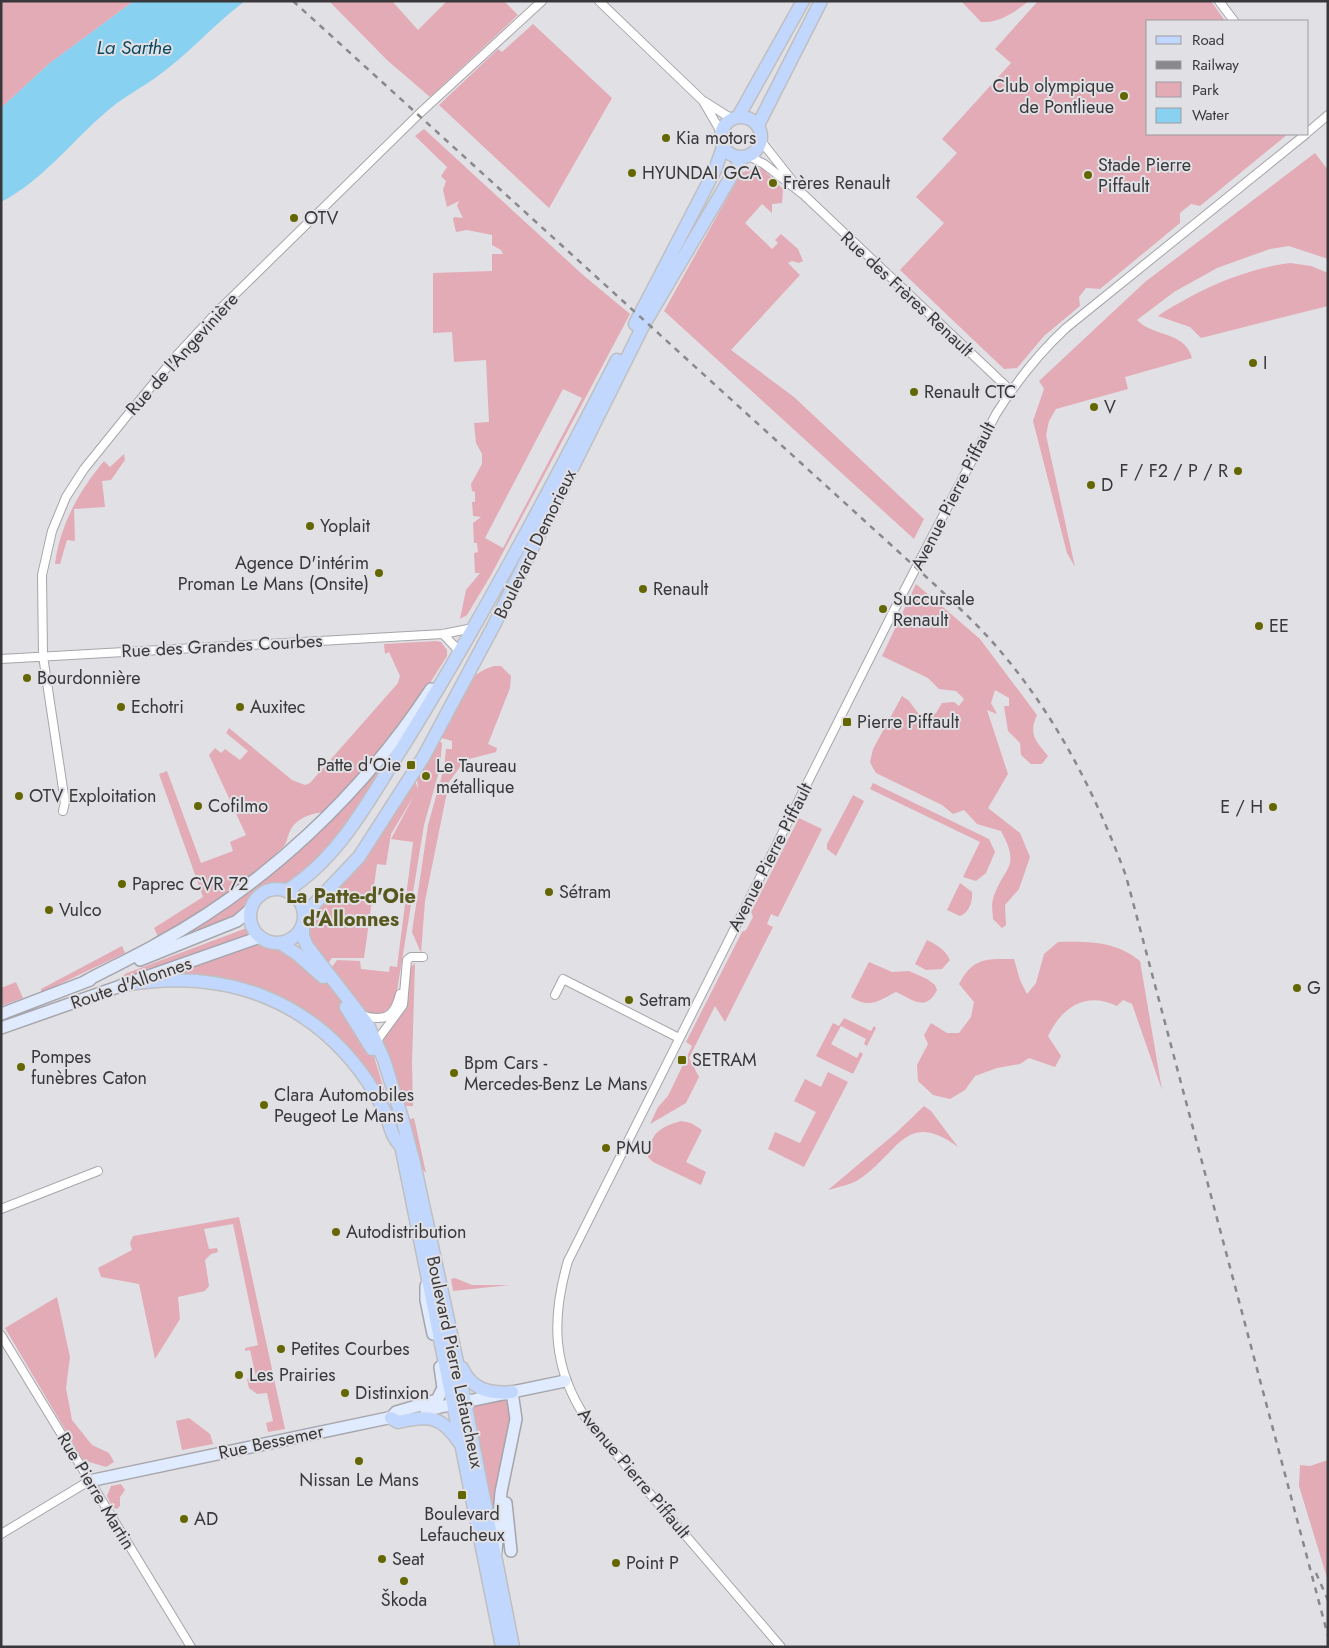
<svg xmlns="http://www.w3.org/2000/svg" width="1329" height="1648" viewBox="0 0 1329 1648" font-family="Jost,sans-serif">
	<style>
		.green { fill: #e3abb5; fill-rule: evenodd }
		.water { fill: #88d1f0 }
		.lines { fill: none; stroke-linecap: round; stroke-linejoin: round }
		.street-casing { stroke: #a6a5aa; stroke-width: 10 }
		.secondary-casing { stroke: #a6a5aa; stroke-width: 14 }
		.primary-casing { stroke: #bfbfc0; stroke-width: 15 }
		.street { stroke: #fff; stroke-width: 8 }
		.secondary { stroke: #e0ebff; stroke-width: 11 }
		.primary { stroke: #c2d7fe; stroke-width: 12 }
		.rail { stroke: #89888b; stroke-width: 2.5; stroke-dasharray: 6 6; stroke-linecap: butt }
		.poi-dot { fill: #646601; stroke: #e1e0e5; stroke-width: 2 }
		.labels { text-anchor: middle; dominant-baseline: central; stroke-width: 4; stroke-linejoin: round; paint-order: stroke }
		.poi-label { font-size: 18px; fill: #383739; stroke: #e1e0e5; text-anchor: start }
		.street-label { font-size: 18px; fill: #383739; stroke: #e1e0e5 }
		.water-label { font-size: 19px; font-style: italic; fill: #0a495f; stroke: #e1e0e5 }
		.quarter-label { font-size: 20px; font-weight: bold; fill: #56581d; stroke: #e1e0e5 }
	</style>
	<rect width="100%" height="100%" fill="#e1e0e5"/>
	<!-- green -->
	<path class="green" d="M1 1H134L50 63 1 108Z
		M329 1H392L418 30 447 1H504L518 15 430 97 387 60Z
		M961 1H1029C1015 12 999 23 981 22Z
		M1038 1H1211L1225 21H1148V134H1288L1200 206 1191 204 1180 213V223L1100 289 1086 288 1079 297 1080 306 1044 336 1017 368 1004 369 900 270 944 223 916 197 957 153 942 139 1011 63 995 49Z
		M533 24 612 98 549 208 439 105 498 49 502 52Z
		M424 129 583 275 630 314 491 575 467 615 460 619 466 590 480 573H475L474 553 478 552 477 543H474L473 523 481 517 473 516 472 502H475V492L472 491 471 484 482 464V454L476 443 474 423 489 422 486 360 454 362 452 332 433 333V273L492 271V254H503L501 250 492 245V235L467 230 456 232 453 219 454 217 463 218 457 206 459 201 447 207 443 190 446 181 441 176 447 167 415 136ZM563 389 582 398 503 548 485 538Z
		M1315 153 1328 170V259L1289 246 1270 249 1217 268 1174 292 1137 320C1153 337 1185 331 1192 358L1125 377 1128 389 1056 409 1049 421 1046 435 1075 567 1067 553 1033 421 1044 389 1039 381 1145 282Z
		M762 168 783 189 782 203 772 204V213L762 204 745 223 772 249 778 243 775 240 781 234 798 249 803 261 799 263 792 261 788 263 800 275 731 350 794 397 924 519 914 539 664 311 741 173 749 170Z
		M1290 263 1311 266 1328 273V306L1201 338 1190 327 1158 316C1196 291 1244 269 1290 263Z
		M124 454 125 460 111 480 102 481 105 507 74 509 75 541 67 540 60 564H55C60 525 79 491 104 461L110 467Z
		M916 584 980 639 1037 715C1028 735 1036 741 1048 756L1042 764H1031L1021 755 1020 743 1008 731 1004 706H1009V698L995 690 991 703 997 714 987 710 1008 774 988 808 1020 833 1030 857 1019 889 1005 905 1006 925 1002 928 993 919C993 913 991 905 993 899 1003 866 1022 869 1001 831L977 824 964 810 953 814 942 805 876 773 873 768 870 762 873 749 902 696 909 701 921 717 936 713 942 703 954 702 959 706 964 699 956 691 939 689 928 678 882 656Z
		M436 641 441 642 447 650V656L428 686 390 742 325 812C312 813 296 818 290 831 287 837 287 844 282 848 246 883 201 913 158 937L154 928 203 897 159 774 167 771 201 863 233 851 230 842 246 835 209 755 215 748 221 753 225 749 240 760 248 751 226 733 229 728 292 780 305 785 310 783 398 683 400 676 389 652 385 654 384 644Z
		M494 666H501L511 676 510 688 488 744 497 748 496 752 465 760 449 782 425 901 421 953 412 932 428 825 444 768 446 749H452V741L435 736C451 707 460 676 494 666Z
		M409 723 344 838 281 889 270 890 259 896 237 921 115 965 155 945 301 841Z
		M436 739 442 743 440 768 424 825 395 1003 381 1015 366 1014 335 974 332 967 337 960 360 961 361 969 389 972 390 966 397 967 413 842 391 839 415 794 391 834 386 865 377 864 364 958H332L327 965 307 946 303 925 359 857 414 778 418 789 417 778Z
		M873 783 989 839 995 852 986 873 976 881 963 877 980 842 870 789Z
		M853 795 864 801 836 856 827 849V844Z
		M799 818 822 829 778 917 771 914 767 924 773 927 725 1022 715 1006 689 1058 699 1077 686 1103 650 1124 658 1107 668 1096 692 1046 686 1042 742 932 746 930 753 917 751 912Z
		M960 883 972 892C973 901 969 913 960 916L947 910Z
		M252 926 260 937 274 943 319 973 349 1010 372 1050 401 1146 368 1082 311 1024 224 983 110 985 127 973Z
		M927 940C937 945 945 949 950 960L942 969 926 970 915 964Z
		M1058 942C1088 941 1116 941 1140 961L1162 1090 1132 1004 1123 1000 1117 1006C1086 991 1062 1007 1048 1036L1061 1056 1055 1067 1029 1058 1020 1064 997 1068 975 1076 965 1090 950 1099 933 1095 918 1081 917 1065 928 1044 924 1035 931 1023 947 1033H959L971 1017 974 1002 959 984C973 957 987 959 1014 959L1020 980 1027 994 1036 983 1044 954Z
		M122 946 125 953 41 993V989Z
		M869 962 892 972 909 971 927 979 935 985 937 990C926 1012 913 1000 896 992 878 1001 870 1009 851 997Z
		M415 963 412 1063 413 1106H405L399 1099 381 1039 404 994 408 991 411 967Z
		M16 982 23 998 1 1006V988Z
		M844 1018 871 1031 874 1026 876 1028 867 1046 864 1044 866 1039 841 1026 831 1044 857 1058 860 1052 863 1054 853 1074 816 1056 833 1023 839 1026Z
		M828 1072 848 1082 804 1167 768 1149 775 1132 800 1143 816 1112 794 1101 805 1079 821 1087Z
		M924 1106 931 1111 958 1147C905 1108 898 1155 858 1180 850 1185 838 1187 828 1190L897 1132Z
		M414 1118 426 1173 416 1162 408 1120Z
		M681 1121 691 1123 702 1130 686 1162 706 1172 701 1185 653 1162 648 1157C650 1133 660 1127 681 1121Z
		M239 1217 285 1429 268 1432 266 1423 273 1421 267 1393 257 1394 249 1388 247 1379 256 1377 250 1350 245 1351V1348L258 1345 233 1224 204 1229 209 1249 217 1248 218 1252 211 1254 205 1260 209 1286 205 1291 178 1297 180 1319 155 1359 139 1284 101 1277 98 1268 132 1250 130 1243 133 1236Z
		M455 1278 472 1285H510L453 1291 451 1279Z
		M57 1297 70 1357 66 1388 72 1420 92 1445 109 1453 114 1462 106 1467 83 1460 5 1328Z
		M512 1392 515 1404 496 1560 465 1402Z
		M189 1418 210 1434 213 1444 182 1450 176 1421Z
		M1328 1460V1581L1299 1486 1300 1465 1310 1466Z
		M121 1484 125 1490 120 1497V1506L117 1509 112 1507 107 1496 111 1486Z"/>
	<!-- water -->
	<path class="water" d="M134 1H245C213 25 187 56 155 78 138 90 120 99 105 113 71 142 41 182 1 202V108L50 63Z"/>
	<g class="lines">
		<!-- street casing -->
		<g class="street-casing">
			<path id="street" d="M599 1 702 100 732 119
				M1219 1 1234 21
				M703 101 721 132
				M1308 132 1328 115
				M761 141 795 184
				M749 156 764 164 804 195 1011 391
				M443 634 460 652
				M1 659 443 634 468 629
				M63 811 65 802 43 656 42 575 52 531 66 497 84 469 126 417 177 355 219 310 420 113 542 1
				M555 995 563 979 679 1038
				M363 1016C385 1021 394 1018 400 994
				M376 1042 403 1005 407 960 411 957H423
				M1 1209 98 1171
				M1 1335 191 1647
				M1 1534 89 1481
				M781 1647 587 1420C552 1368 551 1319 568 1261L892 614 996 414C1016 382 1038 354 1066 328L1306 134"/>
		</g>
		<!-- secondary casing -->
		<g class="secondary-casing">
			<path id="secondary" d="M140 960 237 921 251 909
				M84 982C108 969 132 958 155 945 265 886 363 793 431 689
				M1 1014 90 980
				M1 1028 260 937
				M426 1286V1300L433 1334
				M426 1410 565 1381
				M391 1418 396 1412 437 1400 443 1388 440 1367
				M89 1481 388 1418
				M506 1503 511 1551
				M496 1551 501 1492 516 1419 512 1392"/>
		</g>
		<!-- primary casing -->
		<g class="primary-casing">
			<path id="primary" d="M721 137a20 20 0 1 1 40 0a20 20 0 1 1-40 0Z
				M738 117 803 1
				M758 125 821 1
				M635 324 715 170 723 147
				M250 916a27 27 0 1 1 54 0a27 27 0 1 1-54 0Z
				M286 891C341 857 371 796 405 743 482 619 550 490 617 360
				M304 915 359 857 424 756 493 627 643 326 742 158
				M303 925V936L307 946 368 1025 384 1060 402 1118 414 1163 456 1357 513 1647
				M280 943 297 954 323 977
				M124 985C222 968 310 997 368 1082 374 1092 380 1102 385 1112 390 1124 391 1137 401 1146
				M346 1007 372 1049
				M401 1145 502 1647
				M462 1368C472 1390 490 1394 512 1392
				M391 1418 398 1422C428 1416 440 1414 459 1442"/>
		</g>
		<!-- street -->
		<use href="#street" class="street"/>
		<!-- secondary -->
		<use href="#secondary" class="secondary"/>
		<!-- primary -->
		<use href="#primary" class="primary"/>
		<!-- rail -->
		<path class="rail" d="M293 1 934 584C955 604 977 624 996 646 1055 714 1095 792 1126 876L1328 1636
			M1316 1573 1328 1600"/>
	</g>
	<!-- markers -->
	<g class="poi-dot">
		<circle cx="1124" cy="96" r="5"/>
		<circle cx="666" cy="138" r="5"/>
		<circle cx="632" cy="173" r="5"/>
		<circle cx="1088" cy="175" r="5"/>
		<circle cx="773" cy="183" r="5"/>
		<circle cx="294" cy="218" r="5"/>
		<circle cx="1253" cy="363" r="5"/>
		<circle cx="914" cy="392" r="5"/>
		<circle cx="1094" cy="407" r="5"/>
		<circle cx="1238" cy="471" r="5"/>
		<circle cx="1091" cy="485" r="5"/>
		<circle cx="310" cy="526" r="5"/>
		<circle cx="379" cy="573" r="5"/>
		<circle cx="643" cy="589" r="5"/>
		<circle cx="883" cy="609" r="5"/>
		<circle cx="1259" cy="626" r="5"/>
		<circle cx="27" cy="678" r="5"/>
		<circle cx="121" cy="707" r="5"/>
		<circle cx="240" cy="707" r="5"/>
		<rect x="842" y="717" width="10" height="10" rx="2.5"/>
		<rect x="406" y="760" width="10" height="10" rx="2.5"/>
		<circle cx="426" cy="776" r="5"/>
		<circle cx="19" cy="796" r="5"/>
		<circle cx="198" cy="806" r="5"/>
		<circle cx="1273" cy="807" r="5"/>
		<circle cx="122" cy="884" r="5"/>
		<circle cx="549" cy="892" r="5"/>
		<circle cx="49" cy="910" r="5"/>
		<circle cx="1297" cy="988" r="5"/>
		<circle cx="629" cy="1000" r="5"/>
		<rect x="677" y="1055" width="10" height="10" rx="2.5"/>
		<circle cx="21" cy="1067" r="5"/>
		<circle cx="454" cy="1073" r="5"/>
		<circle cx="264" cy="1105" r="5"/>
		<circle cx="606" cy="1148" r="5"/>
		<circle cx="336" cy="1232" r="5"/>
		<circle cx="281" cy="1349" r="5"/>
		<circle cx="239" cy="1375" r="5"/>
		<circle cx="345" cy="1393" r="5"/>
		<circle cx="359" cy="1461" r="5"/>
		<rect x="457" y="1490" width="10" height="10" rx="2.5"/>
		<circle cx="184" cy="1519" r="5"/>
		<circle cx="382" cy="1559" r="5"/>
		<circle cx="616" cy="1563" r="5"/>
		<circle cx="404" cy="1581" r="5"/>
	</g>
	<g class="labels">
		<!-- poi labels -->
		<g class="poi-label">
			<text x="1114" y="86" text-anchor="end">Club olympique<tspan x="1114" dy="21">de Pontlieue</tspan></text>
			<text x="676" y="138">Kia motors</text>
			<text x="1098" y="165">Stade Pierre<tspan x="1098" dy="21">Piffault</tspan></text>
			<text x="642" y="173">HYUNDAI GCA</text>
			<text x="783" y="183">Frères Renault</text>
			<text x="304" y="218">OTV</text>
			<text x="1263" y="363">I</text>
			<text x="924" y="392">Renault CTC</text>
			<text x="1104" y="407">V</text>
			<text x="1228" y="471" text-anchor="end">F / F2 / P / R</text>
			<text x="1101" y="485">D</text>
			<text x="320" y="526">Yoplait</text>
			<text x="369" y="563" text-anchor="end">Agence D'intérim<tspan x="369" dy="21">Proman Le Mans (Onsite)</tspan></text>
			<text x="653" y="589">Renault</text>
			<text x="893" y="599">Succursale<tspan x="893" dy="21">Renault</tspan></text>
			<text x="1269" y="626">EE</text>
			<text x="37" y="678">Bourdonnière</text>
			<text x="131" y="707">Echotri</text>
			<text x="250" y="707">Auxitec</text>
			<text x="857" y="722">Pierre Piffault</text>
			<text x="401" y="765" text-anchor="end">Patte d'Oie</text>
			<text x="436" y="766">Le Taureau<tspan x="436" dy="21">métallique</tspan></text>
			<text x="29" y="796">OTV Exploitation</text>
			<text x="208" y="806">Cofilmo</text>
			<text x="1263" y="807" text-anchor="end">E / H</text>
			<text x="132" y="884">Paprec CVR 72</text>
			<text x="559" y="892">Sétram</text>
			<text x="59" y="910">Vulco</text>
			<text x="1307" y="988">G</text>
			<text x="639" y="1000">Setram</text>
			<text x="31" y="1057">Pompes<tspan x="31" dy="21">funèbres Caton</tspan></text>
			<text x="692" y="1060">SETRAM</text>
			<text x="464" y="1063">Bpm Cars -<tspan x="464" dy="21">Mercedes-Benz Le Mans</tspan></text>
			<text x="274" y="1095">Clara Automobiles<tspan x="274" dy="21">Peugeot Le Mans</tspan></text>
			<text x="616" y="1148">PMU</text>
			<text x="346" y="1232">Autodistribution</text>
			<text x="291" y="1349">Petites Courbes</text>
			<text x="249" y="1375">Les Prairies</text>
			<text x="355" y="1393">Distinxion</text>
			<text x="359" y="1480" text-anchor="middle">Nissan Le Mans</text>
			<text x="462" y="1514" text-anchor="middle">Boulevard<tspan x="462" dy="21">Lefaucheux</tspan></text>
			<text x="194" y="1519">AD</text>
			<text x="392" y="1559">Seat</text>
			<text x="626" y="1563">Point P</text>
			<text x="404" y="1600" text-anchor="middle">Škoda</text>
		</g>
		<!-- street labels -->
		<g class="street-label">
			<text transform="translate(907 294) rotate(43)">Rue des Frères Renault</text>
			<text transform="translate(182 354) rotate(-48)">Rue de l'Angevinière</text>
			<text transform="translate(953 496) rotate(-63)">Avenue Pierre Piffault</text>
			<text transform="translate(535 544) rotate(-64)">Boulevard Demorieux</text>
			<text transform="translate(222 646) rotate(-3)">Rue des Grandes Courbes</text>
			<text transform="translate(770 857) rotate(-63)">Avenue Pierre Piffault</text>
			<text transform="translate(131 983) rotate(-19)">Route d'Allonnes</text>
			<text transform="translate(455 1362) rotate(78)">Boulevard Pierre Lefaucheux</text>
			<text transform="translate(271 1442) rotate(-12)">Rue Bessemer</text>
			<text transform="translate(634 1473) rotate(50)">Avenue Pierre Piffault</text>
			<text transform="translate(96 1491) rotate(59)">Rue Pierre Martin</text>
		</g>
		<!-- water labels -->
		<g class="water-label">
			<text x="134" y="47">La Sarthe</text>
		</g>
		<!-- quarter labels -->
		<g class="quarter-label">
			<text x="351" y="896">La Patte-d'Oie<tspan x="351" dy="23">d'Allonnes</tspan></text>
		</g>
	</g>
	<!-- border -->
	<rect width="1329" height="1648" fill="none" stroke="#383739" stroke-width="5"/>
	<!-- legend -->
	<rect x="1146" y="20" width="162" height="115" fill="#e1e0e5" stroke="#9d9ca0"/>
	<rect x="1156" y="36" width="25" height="8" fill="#c2d7fe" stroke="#9d9ca0"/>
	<text x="1192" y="45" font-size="15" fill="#383739">Road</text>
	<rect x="1156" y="61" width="25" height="8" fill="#89888b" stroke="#9d9ca0"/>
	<text x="1192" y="70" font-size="15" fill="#383739">Railway</text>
	<rect x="1156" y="82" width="25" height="15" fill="#e3abb5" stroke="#9d9ca0"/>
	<text x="1192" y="95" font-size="15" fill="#383739">Park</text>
	<rect x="1156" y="108" width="25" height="15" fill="#88d1f0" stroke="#9d9ca0"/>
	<text x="1192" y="120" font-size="15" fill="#383739">Water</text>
</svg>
